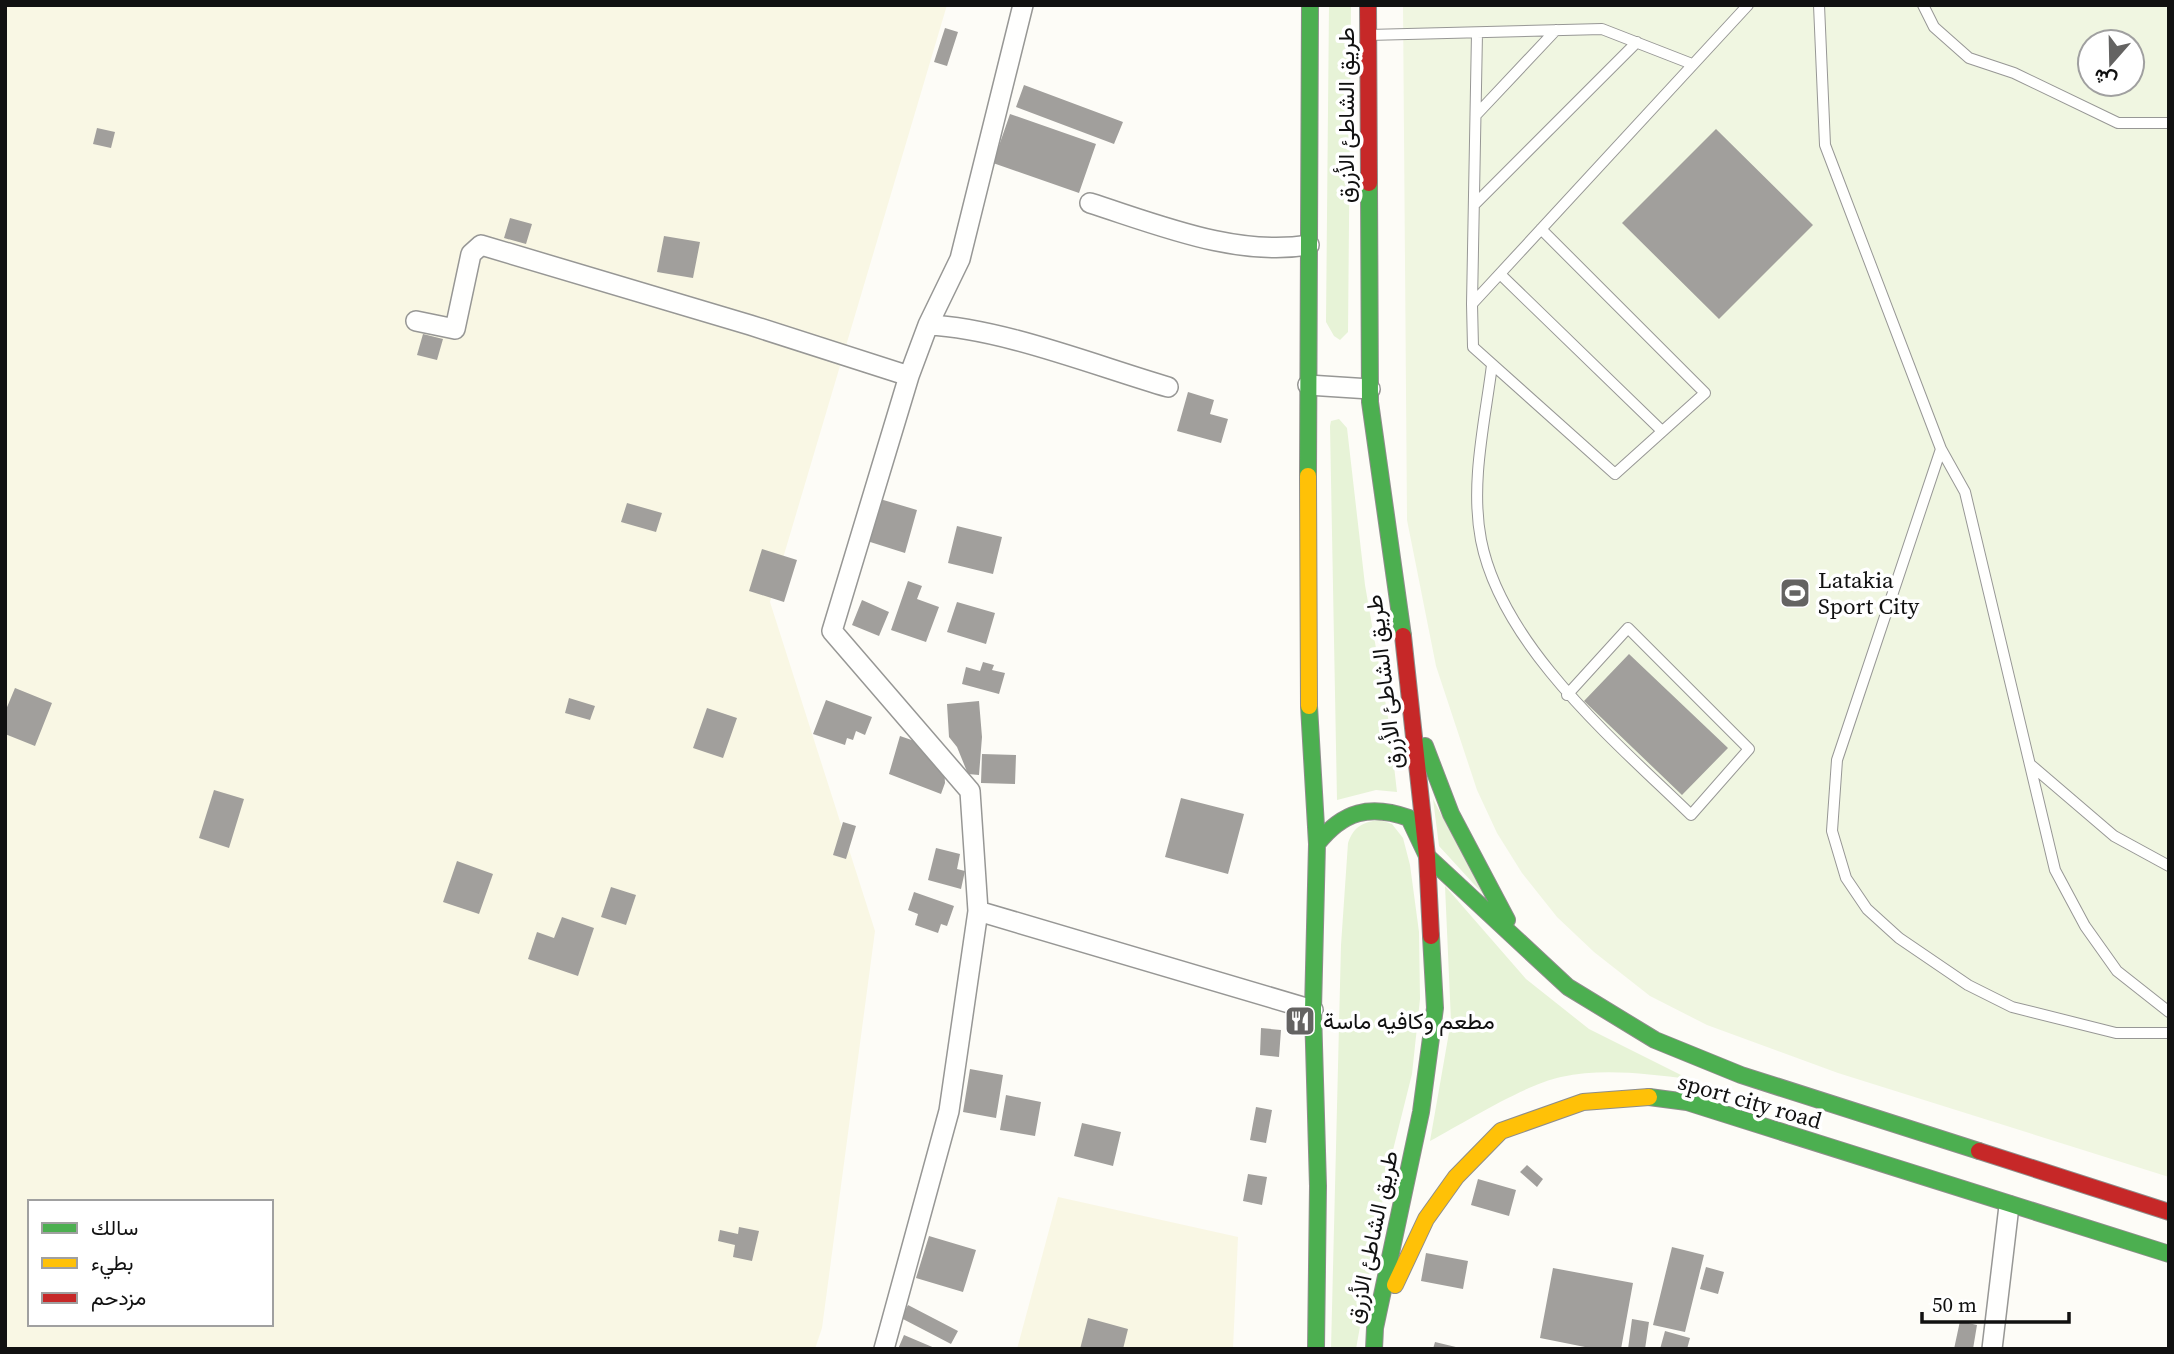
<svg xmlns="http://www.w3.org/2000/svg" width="2174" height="1354" viewBox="0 0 2174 1354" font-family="'Source Serif 4',Vazirmatn,serif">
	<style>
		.farmland { fill: #f9f7e4; fill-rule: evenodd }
		.green { fill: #e7f3d7 }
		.pitch { fill: #f0f6e1; fill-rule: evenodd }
		.building { fill: #a19f9c }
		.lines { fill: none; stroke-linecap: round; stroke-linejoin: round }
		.lane-casing { stroke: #979795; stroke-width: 12 }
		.street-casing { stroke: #979795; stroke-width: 22 }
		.fast-casing { stroke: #8e8d8b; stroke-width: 18 }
		.slow-casing { stroke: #8e8d8b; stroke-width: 18 }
		.jam-casing { stroke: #8e8d8b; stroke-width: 18 }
		.lane { stroke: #fffffe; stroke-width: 10 }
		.street { stroke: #fffffe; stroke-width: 19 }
		.fast { stroke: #4caf50; stroke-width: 16 }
		.slow { stroke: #ffc107; stroke-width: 16 }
		.jam { stroke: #c62828; stroke-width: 16 }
		.labels { text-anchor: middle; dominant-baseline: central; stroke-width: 7; stroke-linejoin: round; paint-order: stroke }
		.street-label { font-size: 23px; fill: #111; stroke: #fff }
		.poi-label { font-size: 23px; fill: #111; stroke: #fff; text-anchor: start }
	</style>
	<rect width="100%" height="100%" fill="#fdfcf7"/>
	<!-- farmland -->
	<path class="farmland" d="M5 5H947L770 602 875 931 822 1328 815 1349H5ZM30 1202H271V1324H30Z
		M1058 1197 1238 1237 1233 1349H1017Z"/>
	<!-- green -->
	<path class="green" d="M1329 5H1351L1348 332 1340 340 1334 336 1326 322Z
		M1339 419 1347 428 1365 585 1389 723 1397 792 1376 790 1337 800 1330 426 1331 421Z
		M1433 799 1483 894 1439 846Z
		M1380 820 1392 824 1403 838 1410 865 1419 932 1420 999 1412 1074 1388 1170 1356 1349H1331L1341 945 1348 843C1354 826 1363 822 1380 820Z
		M1445 886 1526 979 1589 1029 1689 1079C1647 1074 1603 1068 1561 1077 1524 1085 1465 1122 1430 1141L1451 1021Z"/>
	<!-- pitch -->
	<path class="pitch" d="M1403 5H2169V1177L1838 1073 1707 1025 1650 996 1594 952 1557 917 1522 873 1497 833 1477 790 1436 666 1407 520ZM2090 42H2132V84H2090Z"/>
	<!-- building -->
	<path class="building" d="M945 28 958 32 947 66 934 62Z
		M1024 85 1123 122 1114 144 1016 107Z
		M1010 114 1096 144 1079 193 993 163Z
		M97 128 115 132 111 148 93 144Z
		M1716 129 1813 225 1719 319 1622 223Z
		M510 218 532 224 526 244 504 238Z
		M664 236 700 242 693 278 657 272Z
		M423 334 443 339 437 360 417 355Z
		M1188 392 1214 400 1210 414 1228 419 1221 443 1177 431Z
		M880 499 917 510 905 553 867 541Z
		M627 503 662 513 656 532 621 522Z
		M957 526 1002 537 993 574 948 563Z
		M762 549 797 560 784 602 749 591Z
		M908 581 922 586 917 599 939 607 926 642 891 630Z
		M862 600 889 612 879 636 852 625Z
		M957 602 995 613 986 644 947 632Z
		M1629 654 1728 748 1682 795 1584 701Z
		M983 662 994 665 992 670 1005 673 999 694 962 684 966 667 980 671Z
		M15 688 52 703 35 746 5 734V712Z
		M569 698 595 706 590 720 565 713Z
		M826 700 872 717 865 735 856 731 853 740 847 738 845 745 813 734Z
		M979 701 982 737 979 775 968 774 957 747 949 737 947 704Z
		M707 708 737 718 723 758 693 748Z
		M900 736 926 745 944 765 945 783 941 794 889 774Z
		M982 754 1016 755 1015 784 981 783Z
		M214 790 244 799 229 848 199 838Z
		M1181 798 1244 814 1228 874 1165 857Z
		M843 822 856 826 846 859 833 855Z
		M936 848 960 854 957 869 965 871 961 889 928 880Z
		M457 861 493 874 479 914 443 902Z
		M611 887 636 895 626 925 601 917Z
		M914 892 954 906 947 926 941 924 938 933 915 925 918 914 908 910Z
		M562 917 594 928 578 976 528 959 537 932 554 938Z
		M1261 1028 1281 1030 1279 1057 1260 1055Z
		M970 1069 1003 1075 996 1118 963 1112Z
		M1006 1095 1041 1102 1035 1136 1000 1130Z
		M1256 1107 1272 1110 1266 1143 1250 1140Z
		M1082 1123 1121 1132 1113 1166 1074 1156Z
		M1527 1165 1543 1179 1537 1187 1520 1172Z
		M1248 1174 1267 1177 1262 1205 1243 1201Z
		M1478 1179 1516 1190 1509 1216 1471 1205Z
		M739 1227 759 1231 752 1261 733 1257 735 1245 718 1241 720 1230 738 1234Z
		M929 1236 976 1250 963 1292 916 1278Z
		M1672 1247 1704 1255 1685 1332 1653 1325Z
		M1426 1253 1468 1261 1463 1289 1421 1281Z
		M1706 1267 1724 1272 1718 1294 1700 1289Z
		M1553 1268 1633 1283 1621 1349H1595L1540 1338Z
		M908 1305 958 1331 951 1344 901 1318Z
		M1088 1318 1128 1329 1123 1349H1080Z
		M1632 1319 1649 1322 1645 1349H1628Z
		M1960 1321 1977 1325 1973 1349H1954Z
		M1665 1331 1690 1338 1687 1349H1660Z
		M904 1335 937 1349H898Z
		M1435 1342 1460 1348V1349H1433Z"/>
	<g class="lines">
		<!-- lane casing -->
		<g class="lane-casing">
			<path id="lane" d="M1819 5 1825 145 1941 449 1837 760 1832 831 1846 878 1867 909 1899 938 1968 985 2012 1007 2116 1033H2169
				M1923 5 1934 27 1969 58 2014 73 2118 123H2169
				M1477 33 1472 304 1748 5
				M1368 35 1602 29 1692 64
				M1476 115 1556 30
				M1474 205 1637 42
				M1500 274 1662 431
				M1472 304 1473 347 1615 474 1705 393 1541 229
				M1492 365C1485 421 1470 483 1481 540 1502 647 1616 742 1691 815L1749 749 1628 628 1567 695
				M1941 449 1965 492 2055 870 2085 926 2117 971 2169 1012
				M2031 765 2114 836 2169 866"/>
		</g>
		<!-- street casing -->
		<g class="street-casing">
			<path id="street" d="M1090 203C1159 225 1236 257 1309 245
				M416 321 455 329 471 254 481 245 750 325 909 376
				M928 325C1001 328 1096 366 1168 387
				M1308 385 1370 389
				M978 911 1313 1010
				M884 1349 949 1111 978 911 970 791 832 631 909 376 928 325 960 259 1023 5
				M1992 1349 2009 1206"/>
		</g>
		<!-- fast casing -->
		<g class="fast-casing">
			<path id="fast" d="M1369 183 1370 402 1403 636
				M1308 476 1310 5
				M1309 706 1317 844 1313 1010 1318 1186 1316 1349
				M1425 746 1451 814 1507 920
				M1317 844C1343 811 1370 804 1409 818L1427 856 1568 987 1655 1040 1741 1075 1979 1151
				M1649 1097 1687 1102 2169 1254
				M1374 1349 1375 1328 1421 1112 1435 1008 1431 936"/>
		</g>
		<!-- slow casing -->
		<g class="slow-casing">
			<path id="slow" d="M1308 476 1309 706
				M1395 1285 1426 1219 1456 1177 1501 1131 1583 1102 1649 1097"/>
		</g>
		<!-- jam casing -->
		<g class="jam-casing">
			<path id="jam" d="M1368 5 1369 183
				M1403 636 1427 856 1431 936
				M1979 1151 2169 1212"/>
		</g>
		<!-- lane -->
		<use href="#lane" class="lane"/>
		<!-- street -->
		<use href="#street" class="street"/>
		<!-- fast -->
		<use href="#fast" class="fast"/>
		<!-- slow -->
		<use href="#slow" class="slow"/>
		<!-- jam -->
		<use href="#jam" class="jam"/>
	</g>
	<!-- icons -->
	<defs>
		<g id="stadium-square" transform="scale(1.575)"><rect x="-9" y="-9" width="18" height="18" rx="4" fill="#646362" stroke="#fff"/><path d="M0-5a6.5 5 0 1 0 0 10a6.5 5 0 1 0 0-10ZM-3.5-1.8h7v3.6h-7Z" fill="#fff"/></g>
		<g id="restaurant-square" transform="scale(1.575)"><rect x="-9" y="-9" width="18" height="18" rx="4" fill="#646362" stroke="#fff"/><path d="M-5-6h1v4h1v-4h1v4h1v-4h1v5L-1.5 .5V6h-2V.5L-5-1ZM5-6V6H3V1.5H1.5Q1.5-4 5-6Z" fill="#fff"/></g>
	</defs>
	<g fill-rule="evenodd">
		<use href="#stadium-square" x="1795" y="593"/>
		<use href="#restaurant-square" x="1300" y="1021"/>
	</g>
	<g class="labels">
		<!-- street labels -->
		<g class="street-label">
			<text transform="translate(1346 115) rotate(-90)">طريق الشاطئ الأزرق</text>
			<text transform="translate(1384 682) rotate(-97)">طريق الشاطئ الأزرق</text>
			<text transform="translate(1750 1101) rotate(16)">sport city road</text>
			<text transform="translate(1372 1237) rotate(-78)">طريق الشاطئ الأزرق</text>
		</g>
		<!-- poi labels -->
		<g class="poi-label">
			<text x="1818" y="580">Latakia<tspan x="1818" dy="26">Sport City</tspan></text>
			<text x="1323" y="1021">مطعم وكافيه ماسة</text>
		</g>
	</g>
	<!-- border -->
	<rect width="2174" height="1354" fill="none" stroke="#111111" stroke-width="14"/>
	<!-- legend -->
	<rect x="28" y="1200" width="245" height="126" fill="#ffffff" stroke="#a0a0a0" stroke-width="2"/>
	<rect x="42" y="1223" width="35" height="10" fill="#4caf50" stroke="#a0a0a0" stroke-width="2"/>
	<text x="91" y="1235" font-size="21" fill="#111111">سالك</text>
	<rect x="42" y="1258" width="35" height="10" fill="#ffc107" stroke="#a0a0a0" stroke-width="2"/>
	<text x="91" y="1270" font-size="21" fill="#111111">بطيء</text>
	<rect x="42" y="1293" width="35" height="10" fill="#c62828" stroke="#a0a0a0" stroke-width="2"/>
	<text x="91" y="1305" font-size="21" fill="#111111">مزدحم</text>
	<!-- north arrow -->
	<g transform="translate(2111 63) rotate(200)"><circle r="33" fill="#ffffff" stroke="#a0a0a0" stroke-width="2"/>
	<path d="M0-5L12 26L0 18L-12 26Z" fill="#646362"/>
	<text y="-10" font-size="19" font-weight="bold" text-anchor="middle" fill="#111111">ش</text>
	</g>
	<!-- scale -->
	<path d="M1922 1312v10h147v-10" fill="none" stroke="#111111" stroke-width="3.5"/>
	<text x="1932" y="1312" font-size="21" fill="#111111" stroke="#ffffff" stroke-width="5" paint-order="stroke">50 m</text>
</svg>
